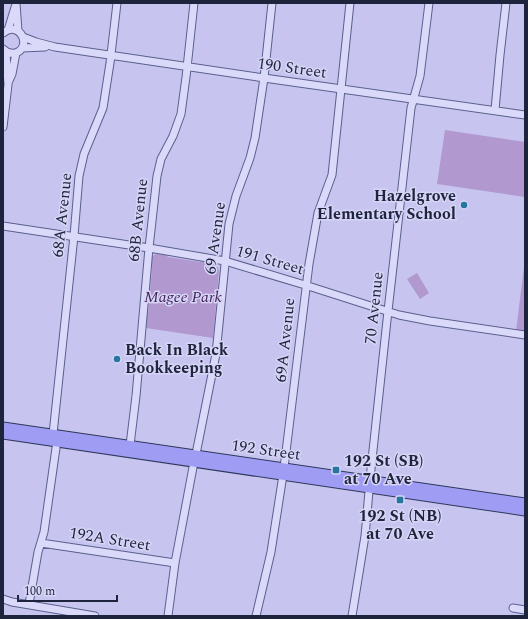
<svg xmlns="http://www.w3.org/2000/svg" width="528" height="619" viewBox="0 0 528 619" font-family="Spectral,serif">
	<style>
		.green { fill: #b198cf }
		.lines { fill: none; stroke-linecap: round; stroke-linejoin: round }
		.minor-casing { stroke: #5a608c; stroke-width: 9 }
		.major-casing { stroke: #2e375a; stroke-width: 11 }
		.minor { stroke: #dad9fa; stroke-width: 7 }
		.major { stroke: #9f9cf4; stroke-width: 9 }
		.poi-dot { fill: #27769e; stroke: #d7d5f7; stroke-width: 1.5 }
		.labels { text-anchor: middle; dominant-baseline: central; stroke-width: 3; stroke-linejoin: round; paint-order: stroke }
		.street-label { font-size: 16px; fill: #1e243b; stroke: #d7d5f7 }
		.poi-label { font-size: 16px; font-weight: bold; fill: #1e243b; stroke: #d7d5f7; text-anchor: start }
		.park-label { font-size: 16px; font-style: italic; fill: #432459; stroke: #d7d5f7 }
	</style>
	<rect width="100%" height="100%" fill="#c7c5f0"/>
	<!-- green -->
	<path class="green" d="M445 130 525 142V197L437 184Z
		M159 253 165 254 168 257 200 262 204 261 217 264 219 271 213 338 146 328C146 322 143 318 148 313L152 269C150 261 150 255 159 253Z
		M525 259V332L516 331Z
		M417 273 429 293 420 299 407 279Z"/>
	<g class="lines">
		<!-- minor casing -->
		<g class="minor-casing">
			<path id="minor" d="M16 3 18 31
				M8 30 16 4
				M3 33C20 19 33 48 15 53 10 54 6 52 3 49
				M23 37 36 42 55 47 264 78 525 115
				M22 48 45 47
				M8 83 12 74 16 53
				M495 110 500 55 506 3
				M3 127 8 85 6 52
				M3 226 149 248 225 261 305 285 399 315 430 321 525 335
				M53 434 74 236 79 176 84 154 103 108 110 63 117 3
				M130 445 136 396 149 248 157 176 161 159 173 136 181 114 186 77 194 3
				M196 454 216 354 229 224 236 196 250 158 255 138 264 78 272 3
				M284 468 309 264 318 213 332 175 350 3
				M41 543 175 563
				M3 599 12 602 95 616
				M29 604 38 552 44 532 57 441
				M513 608 525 610
				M168 616 175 563 194 462
				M256 616 271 552 283 475
				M352 616 365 536 371 469 388 311 411 108 420 76 429 3"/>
		</g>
		<!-- major casing -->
		<g class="major-casing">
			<path id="major" d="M3 427 525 503
				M3 434 525 511"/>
		</g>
		<!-- minor -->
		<use href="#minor" class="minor"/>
		<!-- major -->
		<use href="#major" class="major"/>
	</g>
	<!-- markers -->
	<g class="poi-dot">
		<circle cx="464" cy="205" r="4"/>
		<circle cx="117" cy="359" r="4"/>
		<rect x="332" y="466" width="8" height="8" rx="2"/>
		<rect x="396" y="496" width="8" height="8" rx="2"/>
	</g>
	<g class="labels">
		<!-- street labels -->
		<g class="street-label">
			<text transform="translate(292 68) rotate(8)">190 Street</text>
			<text transform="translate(62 215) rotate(-84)">68A Avenue</text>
			<text transform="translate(138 220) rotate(-84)">68B Avenue</text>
			<text transform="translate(215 238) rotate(-82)">69 Avenue</text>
			<text transform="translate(270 260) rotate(16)">191 Street</text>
			<text transform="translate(374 308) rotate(-84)">70 Avenue</text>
			<text transform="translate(285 340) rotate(-84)">69A Avenue</text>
			<text transform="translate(266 450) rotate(8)">192 Street</text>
			<text transform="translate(110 539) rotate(9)">192A Street</text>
		</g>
		<!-- poi labels -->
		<g class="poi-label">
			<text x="456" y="196" text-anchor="end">Hazelgrove<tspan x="456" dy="18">Elementary School</tspan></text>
			<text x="125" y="350">Back In Black<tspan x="125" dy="18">Bookkeeping</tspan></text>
			<text x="344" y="461">192 St (SB)<tspan x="344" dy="18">at 70 Ave</tspan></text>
			<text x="400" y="516" text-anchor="middle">192 St (NB)<tspan x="400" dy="18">at 70 Ave</tspan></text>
		</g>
		<!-- park labels -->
		<g class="park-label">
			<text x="183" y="297">Magee Park</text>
		</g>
	</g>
	<!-- border -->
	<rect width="528" height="619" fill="none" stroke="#1e243b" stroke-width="8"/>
	<!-- scale -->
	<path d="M18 595v6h99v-6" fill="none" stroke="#1e243b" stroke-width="2"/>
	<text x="24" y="595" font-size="12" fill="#1e243b" stroke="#d7d5f7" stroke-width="3" paint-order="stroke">100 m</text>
</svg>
